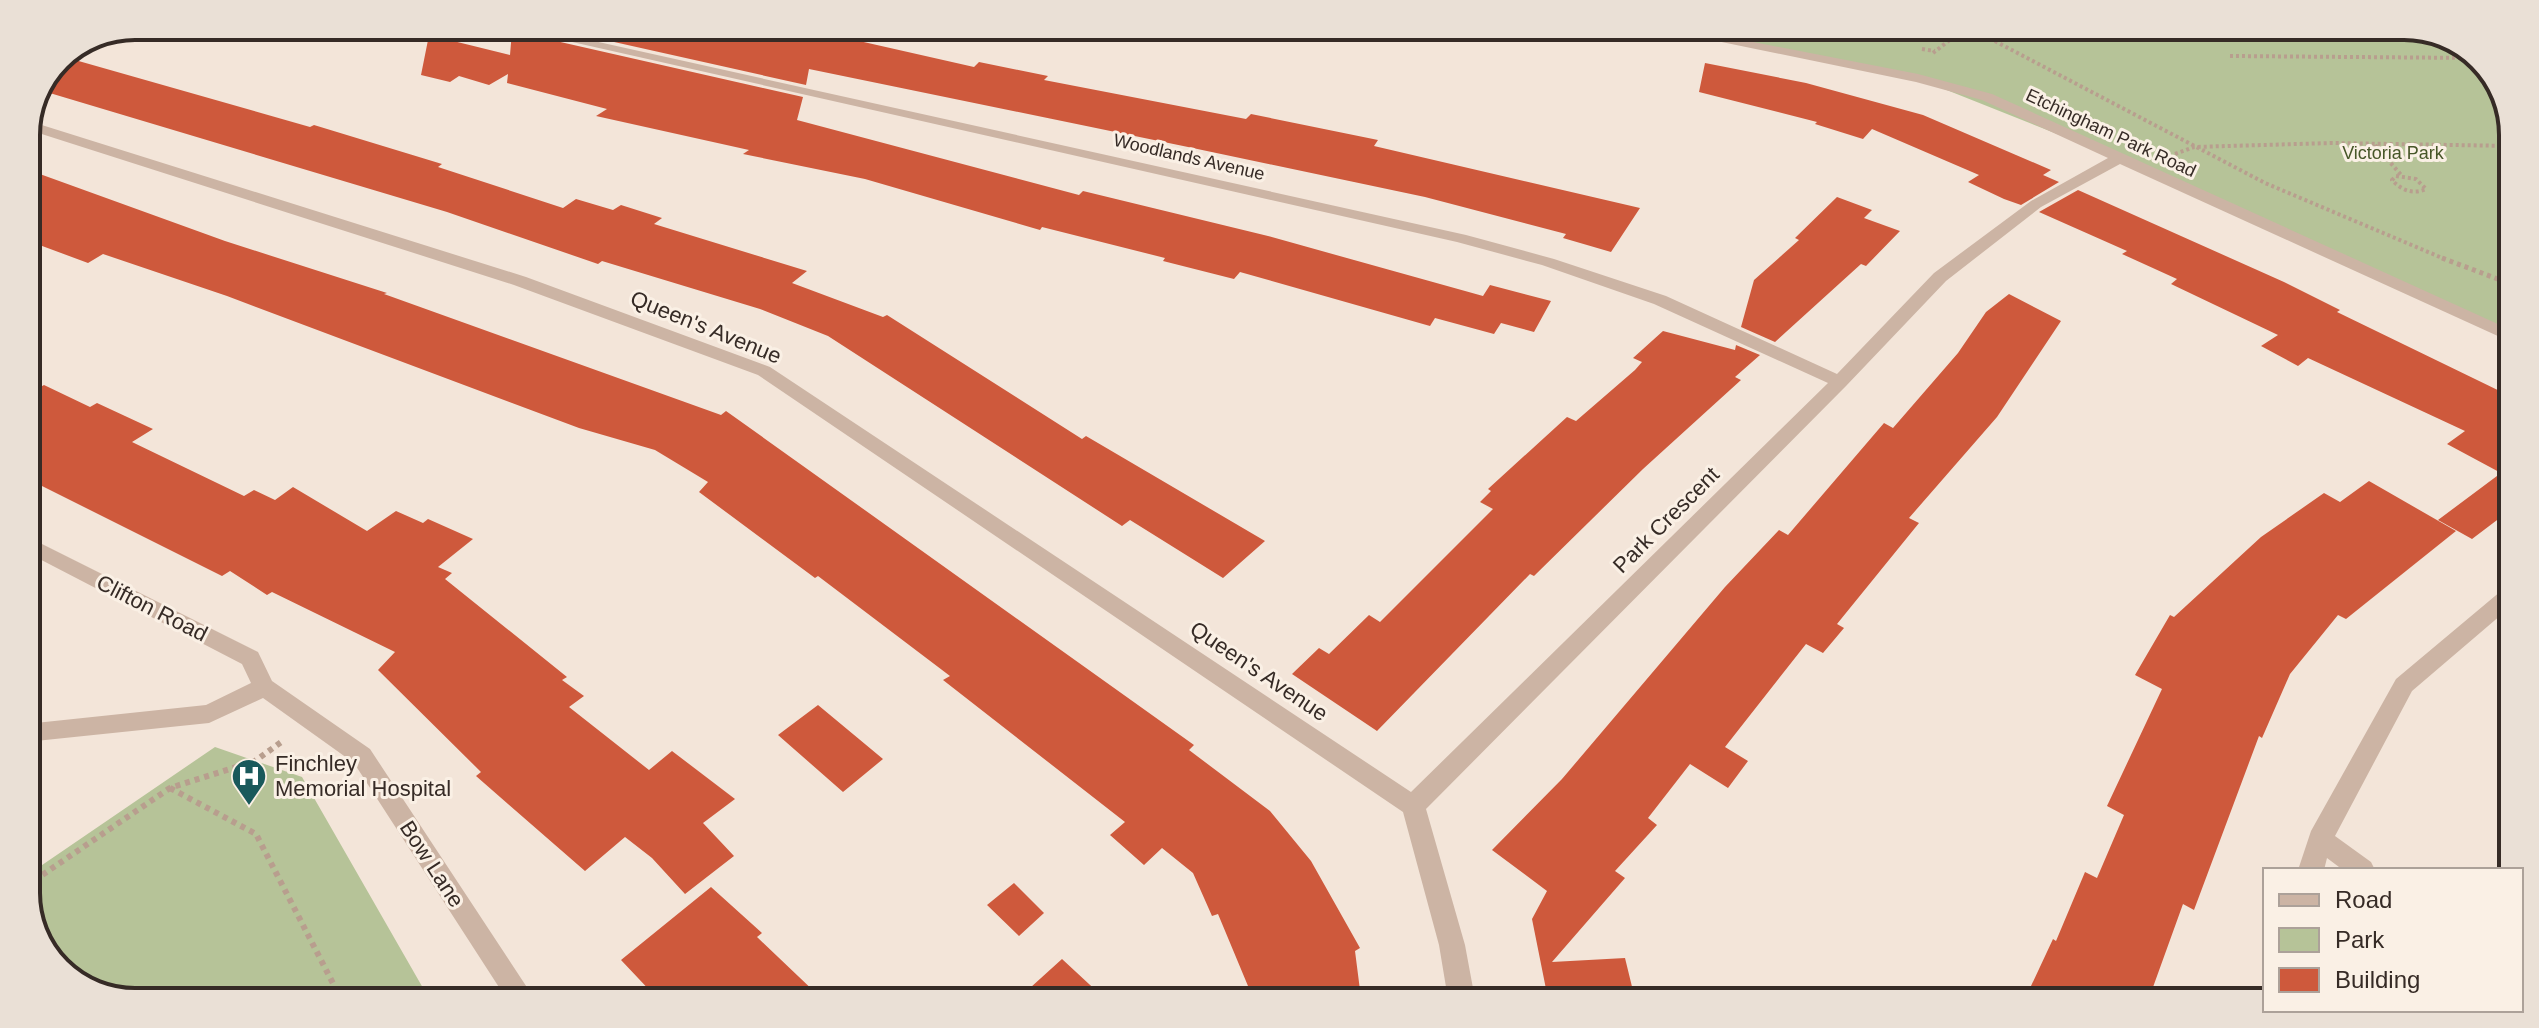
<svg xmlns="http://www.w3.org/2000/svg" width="2539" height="1028" viewBox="0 0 2539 1028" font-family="Helvetica,sans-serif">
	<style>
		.green { fill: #b6c398 }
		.building { fill: #ce593c }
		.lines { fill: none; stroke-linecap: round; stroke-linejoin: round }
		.path-far2 { stroke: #b89e8e; stroke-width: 4; stroke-dasharray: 3 3; stroke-linecap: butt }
		.path-far1 { stroke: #b89e8e; stroke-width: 5; stroke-dasharray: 4 4; stroke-linecap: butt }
		.path { stroke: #b89e8e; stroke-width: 6; stroke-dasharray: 5 5; stroke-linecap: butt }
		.minor { fill: #ccb4a4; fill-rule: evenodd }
		.labels { text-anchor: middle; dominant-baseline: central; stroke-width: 6; stroke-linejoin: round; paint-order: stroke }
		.far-street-label { font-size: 18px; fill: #362b26; stroke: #faf0e5 }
		.far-park-label { font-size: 18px; fill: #475628; stroke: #faf0e5 }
		.street-label { font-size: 22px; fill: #362b26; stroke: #faf0e5 }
		.poi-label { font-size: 22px; fill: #362b26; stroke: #faf0e5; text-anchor: start }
		.rim { fill: none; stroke: #362b26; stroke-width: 4 }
	</style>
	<rect width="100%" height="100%" fill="#f3e5d9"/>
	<!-- green -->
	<path class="green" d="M1672 31 2445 34 2491 69 2513 127 2511 336 2125 161 1919 79Z
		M215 747 302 777 427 995 94 994 48 959 26 901V876Z"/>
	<!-- building -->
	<path class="building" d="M547 27 859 29 846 38 974 67 979 62 1048 76 1044 80 1246 119 1251 114 1378 140 1374 146 1640 208 1611 252 1563 238 1566 234 1425 197 1188 147 809 69 806 85Z
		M512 31 803 97 797 120 1079 195 1083 191 1268 236 1483 296 1490 285 1551 301 1534 332 1501 323 1494 334 1435 318 1430 326 1240 272 1234 279 1163 261 1165 258 1042 227 1040 230 865 179 743 154 749 150 596 116 607 109 507 83 508 74 489 85 459 76 450 82 421 75 429 35 510 55Z
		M61 56 310 127 314 125 442 164 438 167 563 208 576 199 613 210 621 205 662 218 654 224 807 271 792 283 883 317 887 315 1082 439 1086 436 1265 541 1223 578 1130 520 1122 526 828 336 760 309 602 261 598 264 447 212 43 91Z
		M1705 63 1806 83 1923 115 2051 170 2043 175 2059 182 2021 205 2004 199 1968 182 1979 175 1872 129 1863 139 1815 124 1817 122 1699 92Z
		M26 169 225 241 387 293 384 294 721 415 726 411 1194 745 1189 750 1270 811 1311 861 1360 948 1355 951 1361 998H1253L1218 914 1212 916 1193 873 1162 848 1144 865 1110 835 1125 822 943 680 950 676 818 576 815 578 699 492 708 482 655 450 579 428 227 296 103 254 88 263 26 240Z
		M2078 190 2284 282 2340 310 2337 312 2510 396 2509 511 2472 539 2438 520 2501 473 2447 444 2465 431 2308 358 2298 366 2261 346 2278 335 2171 284 2177 279 2122 254 2127 251 2039 212Z
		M1837 197 1872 210 1864 218 1900 231 1866 266 1861 264 1775 342 1741 327 1754 280 1799 240 1795 238Z
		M2009 294 2061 321 1997 417 1909 518 1919 523 1837 624 1844 628 1823 653 1806 644 1725 747 1748 761 1728 788 1690 764 1648 818 1657 825 1615 871 1625 878 1552 962 1625 958 1635 999H1548L1532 919 1547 891 1492 850 1562 779 1725 587 1779 530 1788 535 1884 423 1893 428 1958 353 1986 312Z
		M1663 331 1735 350 1736 345 1760 355 1735 377 1741 380 1643 469 1534 576 1530 574 1377 731 1292 674 1319 648 1329 654 1369 615 1380 622 1493 509 1480 502 1491 491 1488 489 1567 417 1576 421 1635 370 1642 362 1633 358Z
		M44 385 90 407 97 403 153 429 132 442 244 496 254 490 275 500 293 487 367 531 396 511 423 523 428 519 473 539 438 567 452 573 445 579 567 677 562 680 584 696 569 707 649 770 672 751 735 799 703 823 734 856 685 894 652 858 625 837 585 871 476 776 481 772 378 670 395 652 272 592 267 595 230 571 222 576 26 478V395Z
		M2369 481 2456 531 2346 619 2338 615 2290 674 2262 738 2259 736 2194 910 2183 904 2148 1001H2024L2053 939 2056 941 2085 872 2097 878 2124 815 2107 806 2162 689 2135 675 2170 615 2174 617 2261 537 2324 493 2340 502Z
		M818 705 883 759 843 792 778 735Z
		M1014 883 1044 913 1019 936 987 905Z
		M711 887 762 933 757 937 819 996H655L621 960Z
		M1062 959 1103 997H1020Z"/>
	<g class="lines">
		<!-- path-far2 -->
		<path class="path-far2" d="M1975 32 1988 38
			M1987 33 1989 38 2265 183 2447 260
			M1922 49 1935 51
			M1933 53 1960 32
			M2230 56 2476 58
			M2375 145 2402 176
			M2175 154 2194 147 2332 143 2513 146
			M2396 176 2416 179 2426 189C2413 195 2401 190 2392 180Z"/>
		<!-- path-far1 -->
		<path class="path-far1" d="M2442 258 2511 284"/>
		<!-- path -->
		<path class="path" d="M170 788 256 834 339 995
			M26 886 170 788 255 761 284 740"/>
		<!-- minor -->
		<path class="minor" d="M506 27H531L1466 235 1554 259 1666 296 1837 374 1934 273 2031 201 2108 158 1982 100 1916 82 1668 31H1697L1918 74 1992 94 2511 330V342L2120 164 2041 207 1946 281 1846 386 1426 809 1465 945 1475 999H1448L1439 945 1403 812 758 375 514 285 26 129 29 121 526 277 770 367 1411 792 1828 383 1654 304 1542 265 1457 242Z
			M26 536 258 652 272 681 370 749 532 995H504L354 763 263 698 209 723 26 742V724L206 705 251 683 242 664 26 552Z
			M2508 589V609L2412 691 2335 836 2371 862 2375 870H2343L2327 858 2324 870H2298L2311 831 2396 679 2501 591Z"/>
	</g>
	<!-- icons -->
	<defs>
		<g id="hospital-pin" transform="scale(1.8)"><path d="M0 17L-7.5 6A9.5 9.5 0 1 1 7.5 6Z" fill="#19595b" stroke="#faf0e5"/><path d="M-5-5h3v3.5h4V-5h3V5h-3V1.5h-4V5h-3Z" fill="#fff"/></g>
	</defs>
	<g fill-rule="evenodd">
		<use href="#hospital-pin" x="249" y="776"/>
	</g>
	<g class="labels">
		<!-- far-street labels -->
		<g class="far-street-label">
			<text transform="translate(2111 133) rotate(25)">Etchingham Park Road</text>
			<text transform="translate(1189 157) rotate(13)">Woodlands Avenue</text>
		</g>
		<!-- far-park labels -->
		<g class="far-park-label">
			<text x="2393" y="153">Victoria Park</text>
		</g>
		<!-- street labels -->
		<g class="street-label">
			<text transform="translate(706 327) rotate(22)">Queen's Avenue</text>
			<text transform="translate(1666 520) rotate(-45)">Park Crescent</text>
			<text transform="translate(152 608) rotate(27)">Clifton Road</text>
			<text transform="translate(1259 671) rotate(34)">Queen's Avenue</text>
			<text transform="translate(432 864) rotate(57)">Bow Lane</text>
		</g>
		<!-- poi labels -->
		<g class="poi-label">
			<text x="275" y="763">Finchley<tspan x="275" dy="25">Memorial Hospital</tspan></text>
		</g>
	</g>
	<!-- crop -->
	<path d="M0 0H2539V1028H0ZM135 40H2404A95 95 0 0 1 2499 135V893A95 95 0 0 1 2404 988H135A95 95 0 0 1 40 893V135A95 95 0 0 1 135 40Z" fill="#eae0d6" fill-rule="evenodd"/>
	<path class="rim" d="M135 40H2404A95 95 0 0 1 2499 135V893A95 95 0 0 1 2404 988H135A95 95 0 0 1 40 893V135A95 95 0 0 1 135 40Z"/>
	<!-- legend -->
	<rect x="2263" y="868" width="260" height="144" fill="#faf0e5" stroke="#aca199" stroke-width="2"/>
	<rect x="2279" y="894" width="40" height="12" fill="#ccb4a4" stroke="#aca199" stroke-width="2"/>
	<text x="2335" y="908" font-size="24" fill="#362b26">Road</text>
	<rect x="2279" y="928" width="40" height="24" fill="#b6c398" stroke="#aca199" stroke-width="2"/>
	<text x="2335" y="948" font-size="24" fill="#362b26">Park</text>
	<rect x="2279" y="968" width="40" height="24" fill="#ce593c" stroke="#aca199" stroke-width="2"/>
	<text x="2335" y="988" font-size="24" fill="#362b26">Building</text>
</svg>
